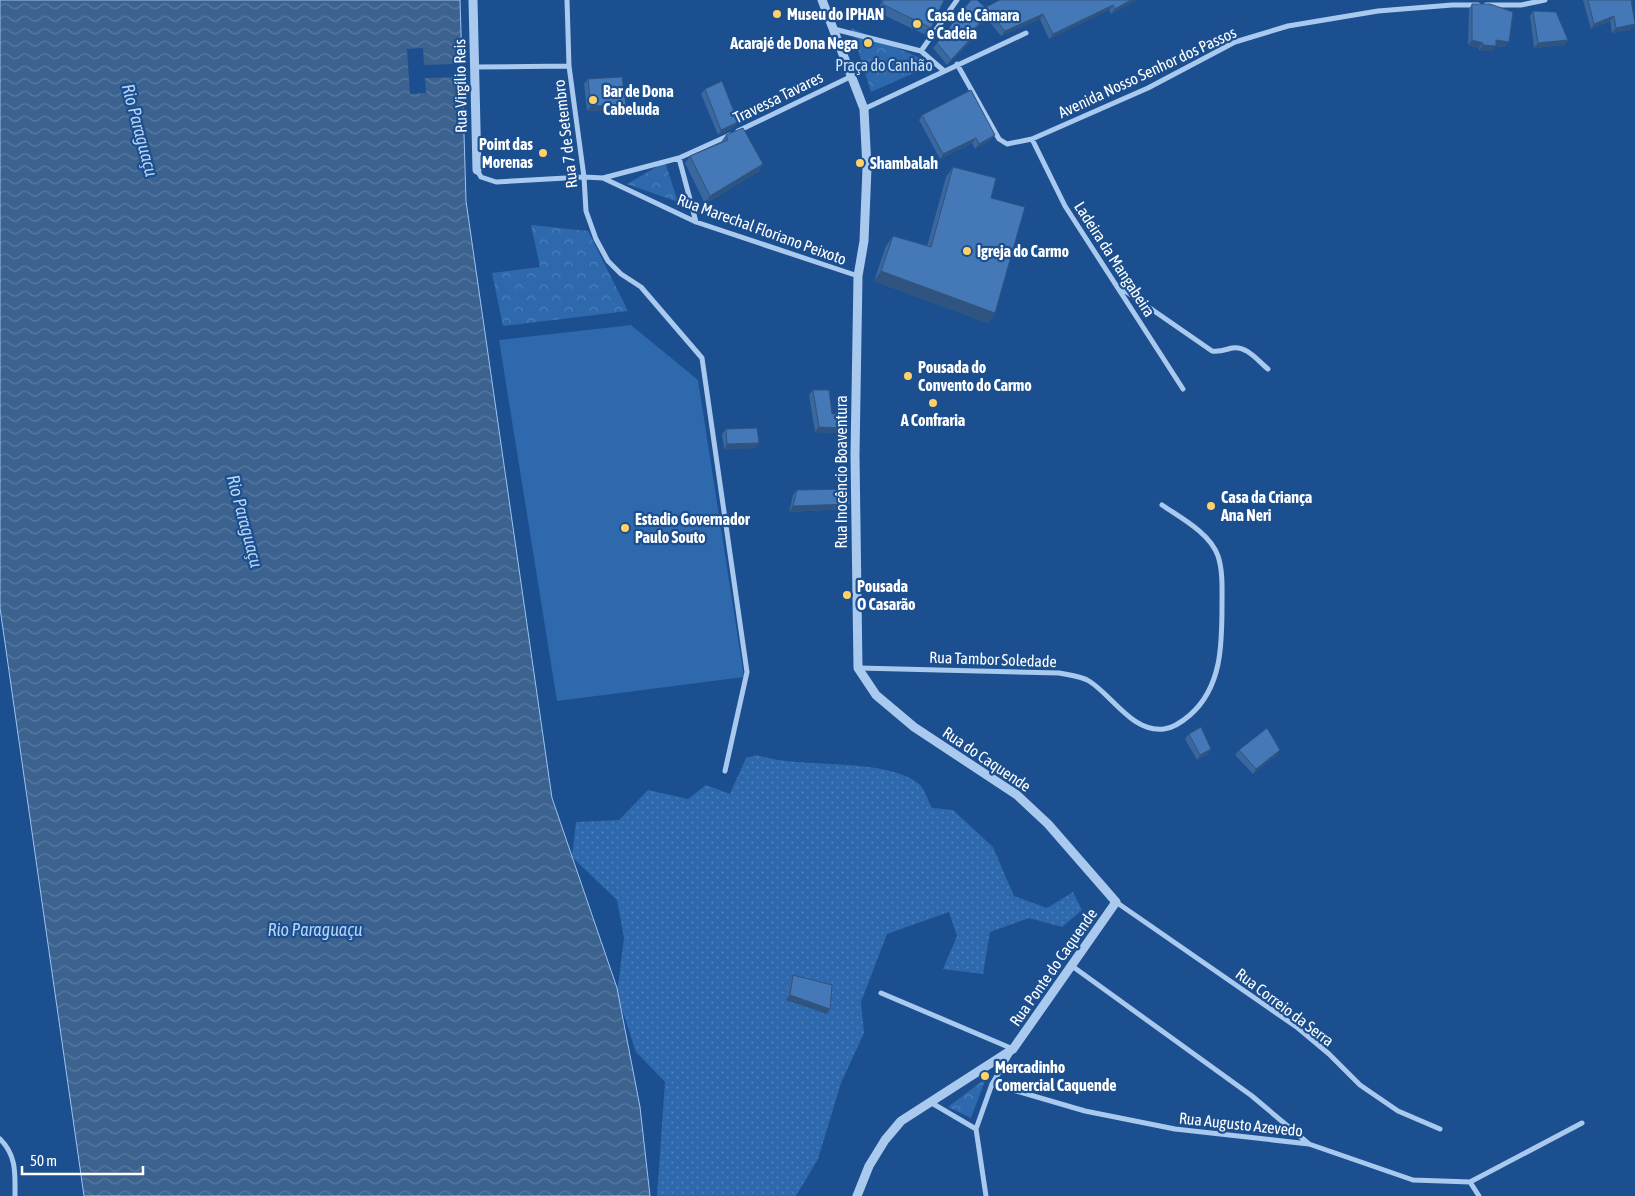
<svg xmlns="http://www.w3.org/2000/svg" width="1635" height="1196" viewBox="0 0 1635 1196" font-family="'Asap Condensed',sans-serif">
	<style>
		.grass { fill: url(#grass-dots) }
		.park { fill: url(#park-crowns) }
		.pitch { fill: #2e69ad }
		.water { fill: url(#water-waves); stroke: #9cc4f0 }
		.pier { fill: #1b4f8f }
		.lines { fill: none; stroke-linecap: round; stroke-linejoin: round }
		.minor { stroke: #a9c9ee; stroke-width: 5 }
		.tertiary { stroke: #a9c9ee; stroke-width: 9 }
		.wall { fill: #3a679d }
		.shaded-wall { fill: #305480 }
		.building { fill: #4478b7; stroke: #305480 }
		.poi-dot { fill: #ffd166; stroke: #1b4f8f; stroke-width: 2 }
		.labels { text-anchor: middle; dominant-baseline: central; stroke-width: 4.5; stroke-linejoin: round; paint-order: stroke }
		.poi-label { font-size: 16px; font-weight: bold; fill: #fff; stroke: #1b4f8f; text-anchor: start }
		.park-label { font-size: 16px; fill: #cfe3fa; stroke: #1b4f8f }
		.street-label { font-size: 16px; fill: #fff; stroke: #1b4f8f }
		.water-label { font-size: 18px; font-style: italic; fill: #b5d3f5; stroke: #1b4f8f }
	</style>
	<defs>
		<pattern id="grass-dots" width="8" height="8" patternUnits="userSpaceOnUse" patternTransform="scale(1.25)"><rect width="8" height="8" fill="#2e69ad"/><path d="M2 2h.1M6 6h.1" fill="none" stroke="#4d80b9" stroke-width="1.8" stroke-linecap="round"/></pattern>
		<pattern id="park-crowns" width="20" height="18" patternUnits="userSpaceOnUse" patternTransform="scale(1.25)"><rect width="20" height="18" fill="#2e69ad"/><path d="M2 6a3 3 0 1 1 6 0M12 15a3 3 0 1 1 6 0" fill="none" stroke="#4d80b9"/></pattern>
		<pattern id="water-waves" width="16" height="10" patternUnits="userSpaceOnUse" patternTransform="scale(1.25)"><rect width="16" height="10" fill="#3c6290"/><path d="M0 5q4-4 8 0t8 0" fill="none" stroke="#597aa1"/></pattern>
	</defs>
	<rect width="100%" height="100%" fill="#1b4f8f"/>
	<!-- grass -->
	<path class="grass" d="M757 755C799 770 885 756 919 784 925 789 928 801 932 808L953 810 993 847 1014 896 1047 908 1073 892 1082 910 1062 927 1029 918 990 932 983 974 943 969 957 936 949 912 887 934 861 1002 864 1033 841 1083 818 1159 796 1196H657L665 1082 636 1052 617 994 624 938 617 900 572 857 576 822 619 820 648 790 688 799 706 785 730 794 746 758Z"/>
	<!-- park -->
	<path class="park" d="M851 28 934 64 871 92Z
		M665 162 678 202 627 184Z
		M531 225 588 231 628 311 503 326 492 273 540 267Z
		M986 1078 971 1118 948 1107Z"/>
	<!-- pitch -->
	<path class="pitch" d="M631 325 698 380 744 677 557 701 499 340Z"/>
	<!-- water -->
	<path class="water" d="M0 0H460L466 201 552 798 617 988 640 1107 650 1196H84L0 608Z"/>
	<!-- pier -->
	<path class="pier" d="M423 48 424 65 455 64 454 57H464L465 84H456L455 77 425 78 426 93 410 94 407 49Z"/>
	<g class="lines">
		<!-- minor -->
		<path class="minor" d="M567 0 569 66 584 177 586 211 596 239 608 261 621 274 641 287 702 358 747 672 725 771
			M1486 5H1521L1545 0
			M834 29 921 51 943 70
			M921 51 957 0
			M957 64 999 139 1007 144 1032 139 1148 88 1235 42 1288 26 1378 11 1452 5H1478
			M475 67 569 66
			M864 109 1026 33
			M738 131 850 77
			M1032 139 1065 206 1183 389
			M679 158 696 222
			M477 170 481 177 496 182 584 177 603 178 679 158 730 135
			M603 178 696 222 858 276
			M1118 286 1212 351C1220 352 1224 350 1232 348 1246 345 1258 361 1268 369
			M859 668 1059 673C1069 675 1081 676 1089 681 1112 695 1132 733 1164 729 1174 728 1183 721 1190 715 1222 687 1222 644 1222 605 1222 589 1223 571 1218 556 1210 533 1181 518 1162 505
			M1116 902 1298 1028 1329 1054 1360 1085 1398 1111 1440 1129
			M1072 966 1252 1096 1309 1144
			M881 993 1013 1049 992 1084 976 1129 930 1102
			M992 1084 1085 1111 1175 1129 1309 1144 1413 1180 1470 1182 1479 1196
			M976 1129 986 1196
			M0 1139C17 1156 15 1174 15 1196
			M1470 1182 1582 1123"/>
		<!-- tertiary -->
		<path class="tertiary" d="M473 0 477 170
			M822 0 864 109 867 168 864 241 858 276 855 455 858 668 876 695 914 727 1017 795 1048 824 1116 902 1013 1049 901 1121 885 1140 869 1166 857 1196"/>
	</g>
	<!-- wall -->
	<path class="wall" d="M882 0H944L931 28 926 35 877 12Z
		M1000 0H1137L1111 14 1109 10 1049 39 1040 19 1001 36 986 18 972 32 975 34 972 40 947 65 933 48 937 43 986 7Z
		M1583 0H1631L1632 29 1612 33 1610 21 1591 29Z
		M1472 4 1505 47 1496 46 1492 51 1479 50V48L1468 45 1469 9Z
		M1533 11 1568 40 1565 45 1534 48 1530 16Z
		M588 79 622 110 587 111 584 84Z
		M705 89 738 122 734 127 718 135 701 94Z
		M922 115 991 140 975 149 972 143 940 159 919 120Z
		M726 135 763 164 758 172 705 204 685 163 690 156 721 142Z
		M953 167 991 198 995 313 988 323 874 281 886 246 893 236 927 246 946 177Z
		M813 390 832 414 841 428 837 433 815 432 809 395Z
		M726 429 756 448 724 449 722 434Z
		M797 490 846 509 789 512 793 495Z
		M1189 734 1211 749 1208 754 1197 760 1185 739Z
		M1239 750 1277 755 1253 774 1235 755Z
		M793 975 830 1009 827 1014 786 1000 789 980Z"/>
	<!-- shaded-wall -->
	<path class="shaded-wall" d="M1131 0H1137L1111 14 1115 9Z
		M1113 5 1109 10 1049 39 1053 34Z
		M990 12 986 18 968 36 972 31Z
		M1043 14 1040 19 1001 36 1005 31Z
		M1614 16 1610 21 1591 29 1594 24Z
		M1635 24 1632 29 1612 33 1616 28Z
		M975 34 972 40 947 65 951 60Z
		M1472 40 1483 43 1479 48 1468 45Z
		M1496 40 1509 42 1505 47 1493 45Z
		M1568 40 1565 45 1534 48 1538 43Z
		M1483 45 1496 46 1492 51 1479 50Z
		M626 105 622 110 587 111 591 106Z
		M738 122 734 127 718 135 721 130Z
		M995 135 991 140 975 149 979 144Z
		M976 138 972 143 940 159 943 154Z
		M763 164 758 172 705 204 710 196Z
		M881 271 995 313 988 323 874 281Z
		M819 427 841 428 837 433 815 432Z
		M759 443 756 448 724 449 727 444Z
		M850 504 846 509 789 512 793 506Z
		M1211 749 1208 754 1197 760 1200 755Z
		M1280 750 1277 755 1253 774 1256 769Z
		M790 995 830 1009 827 1014 786 1000Z"/>
	<!-- building -->
	<path class="building" d="M884 0H944L931 28 882 4Z
		M971 0H977L990 12 986 7 1000 0H1131L1115 9 1113 5 1053 34 1043 14 1005 31 990 12 972 31 975 34 951 60 937 43Z
		M1588 0H1631L1635 24 1616 28 1614 16 1594 24Z
		M1472 4H1490L1513 12 1509 42 1496 40V46L1483 45V43L1472 40Z
		M1533 11 1556 12 1568 40 1538 43Z
		M622 77 626 105 591 106 588 79Z
		M722 81 738 122 721 130 705 89Z
		M971 90 995 135 979 144 976 138 943 154 922 115Z
		M743 128 763 164 710 196 690 156 728 140 726 135Z
		M953 167 996 178 991 198 1025 207 995 313 881 271 893 236 931 247Z
		M813 390H829L832 414H841V428L819 427Z
		M757 428 759 443 727 444 726 429Z
		M848 489 850 504 793 506 797 490Z
		M1201 727 1211 749 1200 755 1189 734Z
		M1267 728 1280 750 1256 769 1239 750Z
		M793 975 832 985 830 1009 790 995Z"/>
	<!-- markers -->
	<g class="poi-dot">
		<circle cx="777" cy="14" r="5"/>
		<circle cx="917" cy="24" r="5"/>
		<circle cx="868" cy="43" r="5"/>
		<circle cx="593" cy="100" r="5"/>
		<circle cx="543" cy="153" r="5"/>
		<circle cx="860" cy="163" r="5"/>
		<circle cx="967" cy="251" r="5"/>
		<circle cx="908" cy="376" r="5"/>
		<circle cx="933" cy="403" r="5"/>
		<circle cx="1211" cy="506" r="5"/>
		<circle cx="625" cy="528" r="5"/>
		<circle cx="847" cy="595" r="5"/>
		<circle cx="985" cy="1076" r="5"/>
	</g>
	<g class="labels">
		<!-- poi labels -->
		<g class="poi-label">
			<text x="787" y="14">Museu do IPHAN</text>
			<text x="927" y="15">Casa de Câmara<tspan x="927" dy="18">e Cadeia</tspan></text>
			<text x="858" y="43" text-anchor="end">Acarajé de Dona Nega</text>
			<text x="603" y="91">Bar de Dona<tspan x="603" dy="18">Cabeluda</tspan></text>
			<text x="533" y="144" text-anchor="end">Point das<tspan x="533" dy="18">Morenas</tspan></text>
			<text x="870" y="163">Shambalah</text>
			<text x="977" y="251">Igreja do Carmo</text>
			<text x="918" y="367">Pousada do<tspan x="918" dy="18">Convento do Carmo</tspan></text>
			<text x="933" y="420" text-anchor="middle">A Confraria</text>
			<text x="1221" y="497">Casa da Criança<tspan x="1221" dy="18">Ana Neri</tspan></text>
			<text x="635" y="519">Estadio Governador<tspan x="635" dy="18">Paulo Souto</tspan></text>
			<text x="857" y="586">Pousada<tspan x="857" dy="18">O Casarão</tspan></text>
			<text x="995" y="1067">Mercadinho<tspan x="995" dy="18">Comercial Caquende</tspan></text>
		</g>
		<!-- park labels -->
		<g class="park-label">
			<text x="884" y="65">Praça do Canhão</text>
		</g>
		<!-- street labels -->
		<g class="street-label">
			<text transform="translate(1147 72) rotate(-25)">Avenida Nosso Senhor dos Passos</text>
			<text transform="translate(460 86) rotate(-91)">Rua Virgílio Reis</text>
			<text transform="translate(778 97) rotate(-26)">Travessa Tavares</text>
			<text transform="translate(565 134) rotate(-97)">Rua 7 de Setembro</text>
			<text transform="translate(762 229) rotate(20)">Rua Marechal Floriano Peixoto</text>
			<text transform="translate(1115 259) rotate(57)">Ladeira da Mangabeira</text>
			<text transform="translate(841 472) rotate(-90)">Rua Inocêncio Boaventura</text>
			<text transform="translate(993 659) rotate(2)">Rua Tambor Soledade</text>
			<text transform="translate(987 759) rotate(34)">Rua do Caquende</text>
			<text transform="translate(1053 967) rotate(-55)">Rua Ponte do Caquende</text>
			<text transform="translate(1285 1007) rotate(37)">Rua Correio da Serra</text>
			<text transform="translate(1241 1124) rotate(6)">Rua Augusto Azevedo</text>
		</g>
		<!-- water labels -->
		<g class="water-label">
			<text transform="translate(140 130) rotate(75)">Rio Paraguaçu</text>
			<text transform="translate(245 521) rotate(75)">Rio Paraguaçu</text>
			<text x="315" y="929">Rio Paraguaçu</text>
		</g>
	</g>
	<!-- scale -->
	<path d="M22 1166v8h121v-8" fill="none" stroke="#ffffff" stroke-width="2.5"/>
	<text x="30" y="1166" font-size="15" fill="#ffffff" stroke="#1b4f8f" stroke-width="4" paint-order="stroke">50 m</text>
</svg>
